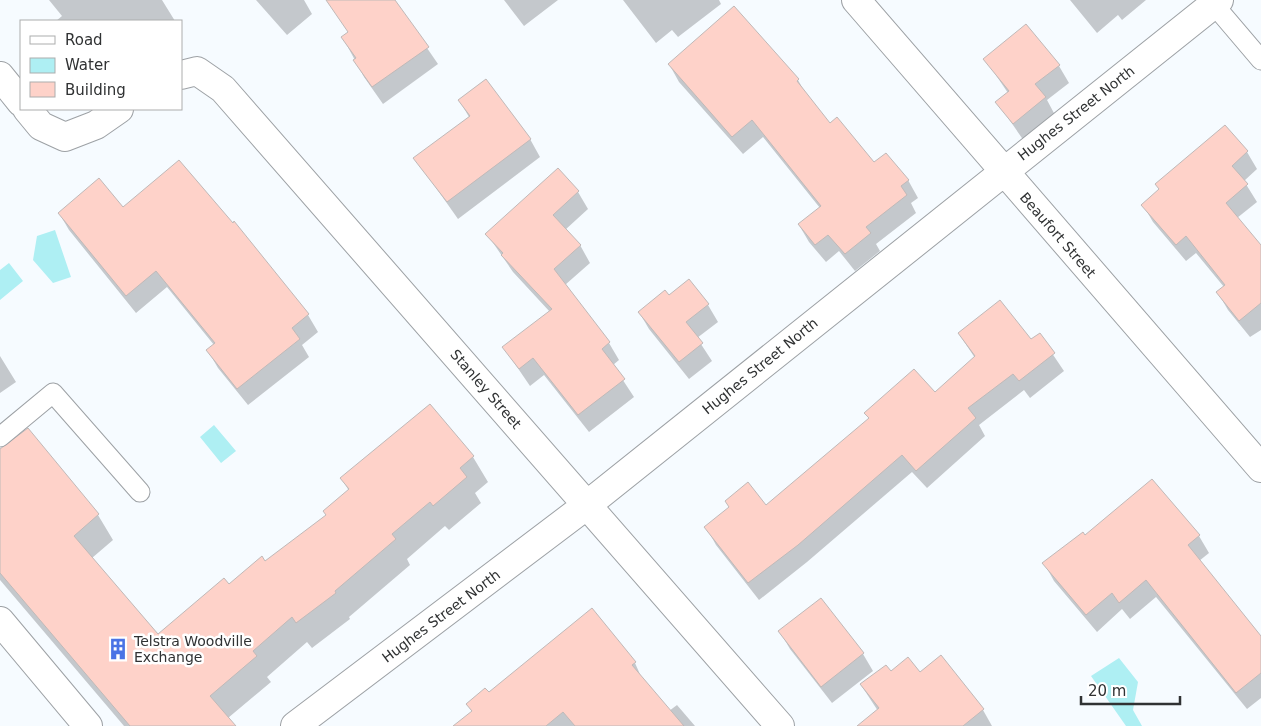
<svg xmlns="http://www.w3.org/2000/svg" width="1261" height="726" viewBox="0 0 1261 726" font-family="'DejaVu Sans',sans-serif">
	<style>
		.water { fill: #aeeff3 }
		.shadow { fill: #0003 }
		.building { fill: #fed2c9; stroke: #c0b9b8 }
		.lines { fill: none; stroke-linecap: round; stroke-linejoin: round }
		.service-casing { stroke: #9da1a5; stroke-width: 21 }
		.minor-casing { stroke: #9da1a5; stroke-width: 30 }
		.service { stroke: #fff; stroke-width: 19 }
		.minor { stroke: #fff; stroke-width: 28 }
		.labels { text-anchor: middle; dominant-baseline: central; stroke-width: 5; stroke-linejoin: round; paint-order: stroke }
		.street-label { font-size: 14px; fill: #303233; stroke: #fff }
		.poi-label { font-size: 14px; fill: #303233; stroke: #fff; text-anchor: start }
	</style>
	<rect width="100%" height="100%" fill="#f6fbff"/>
	<!-- water -->
	<path class="water" d="M55 230 71 277 53 283 33 260 37 236Z
		M9 263 23 281 0 300V270Z
		M214 425 236 451 221 463 200 437Z
		M1119 658 1138 682 1133 710 1142 726H1126L1091 676Z"/>
	<!-- shadow -->
	<path class="shadow" d="M49 0H162L175 21H56L62 16Z
		M256 0H304L312 14 287 35Z
		M370 0H394L438 64 383 104 364 77 343 38 349 33 341 21Z
		M504 0H558L524 26Z
		M623 0H719L721 4 678 37 672 30 656 43Z
		M1070 0H1146L1122 20 1118 15 1097 33Z
		M985 59 1059 66 1069 83 1047 100 1055 115 1024 141 997 102 1008 93Z
		M669 64 798 80 808 98 829 125 874 164 908 180 918 198 911 203 916 213 876 244 880 251 855 271 839 251 826 262 809 242 799 225 820 208 763 137 743 154 679 82Z
		M485 80 530 139 540 157 458 219 415 158 469 117 459 100Z
		M1225 126 1247 152 1257 169 1244 181 1257 202 1237 218 1261 247V330L1250 337 1228 310 1218 293 1224 287 1196 253 1186 261 1153 222 1143 205Z
		M558 170 578 192 588 209 565 230 580 245 590 263 565 285 609 343 619 360 613 365 634 397 589 432 544 375 530 386 504 348 550 312 513 272 487 234Z
		M123 209 234 223 308 315 318 332 302 345 309 357 248 405 218 368 208 351 214 345 167 287 136 313 69 230 59 213Z
		M669 296 708 305 718 322 697 338 712 361 689 379 649 329 639 312Z
		M959 334 1031 341 1039 334 1064 371 1030 398 1024 390 979 425 985 436 927 488 912 472 807 562 759 600 716 545 706 527 766 507 869 419 865 413 935 394 975 358Z
		M0 356 16 382 0 393Z
		M28 430 98 515 113 540 92 558 158 636 265 563 327 516 349 491 342 479 473 457 488 482 475 493 481 503 449 530 445 526 407 559 410 565 349 617 350 619 312 648 307 642 267 677 271 682 228 718 235 726H124L0 580V453Z
		M1199 536 1209 553 1199 561 1261 638V698L1247 709 1156 597 1130 619 1122 609 1097 632 1054 581 1044 563 1085 537Z
		M780 632 863 654 873 671 832 703 790 649Z
		M635 663 643 681 669 711 677 705 695 726H455L472 712 467 704 489 694Z
		M890 673 919 674 983 710 992 726H868L878 711 861 685Z"/>
	<!-- building -->
	<path class="building" d="M326 0H395L429 47 372 87 353 60 356 58 341 37 348 32Z
		M734 6 799 79 797 81 830 123 837 117 874 162 886 153 909 180 901 186 907 195 866 227 871 233 845 254 828 235 815 245 798 224 821 206 752 120 732 137 668 64Z
		M1026 24 1060 65 1035 84 1046 97 1013 124 995 102 1009 91 983 59Z
		M486 79 531 139 447 202 413 158 470 116 458 100Z
		M1225 125 1248 151 1232 166 1248 184 1226 203 1261 245V303L1239 321 1216 292 1225 285 1186 236 1176 245 1141 205 1159 189 1155 184Z
		M179 160 233 223 234 221 309 314 292 328 300 339 237 389 206 350 215 343 156 271 126 296 58 213 99 178 123 207Z
		M558 168 579 191 553 215 581 245 554 269 610 342 602 349 625 379 578 415 533 358 519 369 502 347 552 309 501 255 503 253 485 234Z
		M689 279 709 304 686 322 703 343 679 362 638 312 665 290 669 295Z
		M1000 300 1031 339 1040 333 1055 353 1019 381 1013 374 968 408 976 418 916 471 902 455 798 545 748 583 704 527 729 507 725 501 748 482 766 505 869 418 864 413 914 369 935 392 975 356 958 333Z
		M430 404 474 456 460 468 467 477 433 506 430 502 392 534 396 539 335 591 336 593 296 623 292 617 253 651 257 656 210 696 236 726H130L0 573V449L28 428 99 514 74 536 158 634 224 578 229 584 262 556 265 561 326 515 323 511 349 489 340 478Z
		M1152 479 1200 535 1188 545 1261 636V673L1236 693 1146 580 1119 603 1112 593 1086 615 1042 563 1083 532 1085 535Z
		M821 598 864 653 821 687 778 631Z
		M592 608 636 662 632 665 684 726H575L563 712 546 726H453L472 711 466 704 485 688 489 692Z
		M941 655 984 709 963 726H857L879 708 860 684 886 665 891 671 908 657 920 672Z"/>
	<g class="lines">
		<!-- service casing -->
		<g class="service-casing">
			<path id="service" d="M1210 0 1261 60
				M0 437 53 393 140 492"/>
		</g>
		<!-- minor casing -->
		<g class="minor-casing">
			<path id="minor" d="M856 0 1261 468
				M181 75 197 71 223 89 780 726
				M0 76 21 102
				M27 109 41 126 65 137 96 125 119 109
				M0 621 88 726
				M295 726 587 505 1219 0"/>
		</g>
		<!-- service -->
		<use href="#service" class="service"/>
		<!-- minor -->
		<use href="#minor" class="minor"/>
	</g>
	<!-- icons -->
	<defs>
		<g id="building-bare" transform="scale(1.725)"><path d="M-4-6H4V6H1V3H-1V6H-4ZM-2.5-4.3h1.7v1.8h-1.7ZM.8-4.3h1.7v1.8H.8ZM-2.5-1h1.7V.8h-1.7ZM.8-1h1.7V.8H.8Z" fill="#4a73e5" stroke="#fff" stroke-width="2.5" paint-order="stroke"/></g>
	</defs>
	<g fill-rule="evenodd">
		<use href="#building-bare" x="118" y="649"/>
	</g>
	<g class="labels">
		<!-- street labels -->
		<g class="street-label">
			<text transform="translate(1076 113) rotate(-38)">Hughes Street North</text>
			<text transform="translate(1058 235) rotate(49)">Beaufort Street</text>
			<text transform="translate(760 366) rotate(-39)">Hughes Street North</text>
			<text transform="translate(486 389) rotate(49)">Stanley Street</text>
			<text transform="translate(441 616) rotate(-37)">Hughes Street North</text>
		</g>
		<!-- poi labels -->
		<g class="poi-label">
			<text x="134" y="641">Telstra Woodville<tspan x="134" dy="16">Exchange</tspan></text>
		</g>
	</g>
	<!-- legend -->
	<rect x="20" y="20" width="162" height="90" fill="#ffffff" stroke="#acadad"/>
	<rect x="30" y="36" width="25" height="8" fill="#ffffff" stroke="#acadad"/>
	<text x="65" y="45" font-size="15" fill="#303233">Road</text>
	<rect x="30" y="58" width="25" height="15" fill="#aeeff3" stroke="#acadad"/>
	<text x="65" y="70" font-size="15" fill="#303233">Water</text>
	<rect x="30" y="82" width="25" height="15" fill="#fed2c9" stroke="#acadad"/>
	<text x="65" y="95" font-size="15" fill="#303233">Building</text>
	<!-- scale -->
	<path d="M1081 696v8h99v-8" fill="none" stroke="#303233" stroke-width="2.5"/>
	<text x="1088" y="696" font-size="15" fill="#303233" stroke="#ffffff" stroke-width="4" paint-order="stroke">20 m</text>
</svg>
